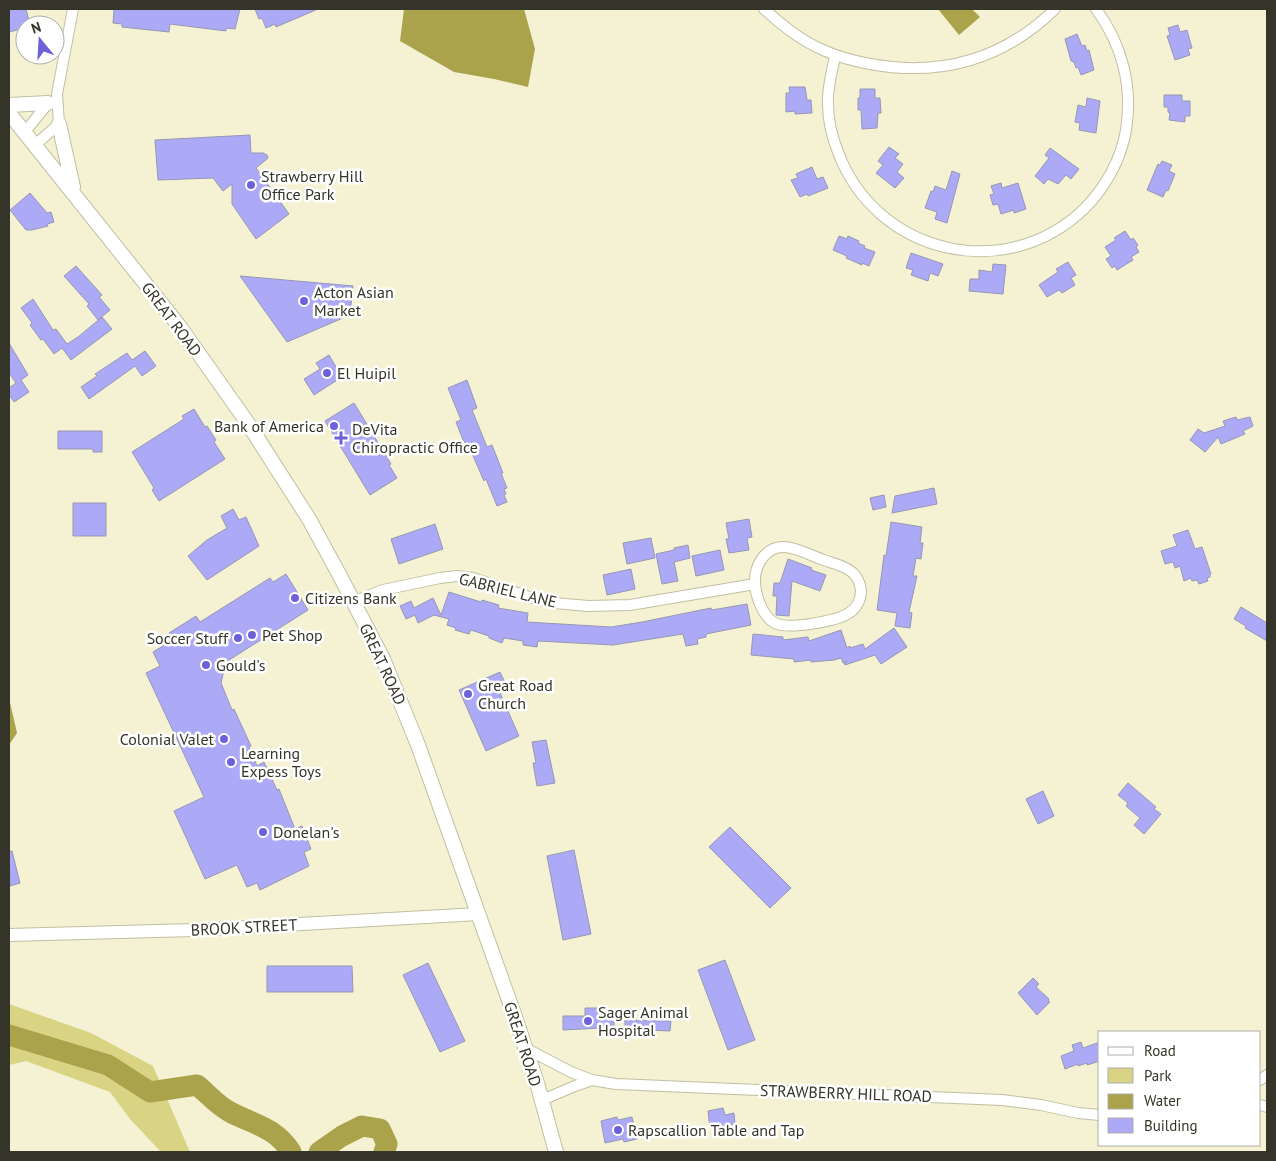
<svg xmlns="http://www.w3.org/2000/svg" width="1276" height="1161" viewBox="0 0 1276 1161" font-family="'PT Sans',sans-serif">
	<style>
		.green { fill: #d9d384 }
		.water { fill: #aaa34c }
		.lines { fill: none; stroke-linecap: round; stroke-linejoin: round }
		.river { stroke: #aaa34c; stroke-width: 21 }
		.building { fill: #acaaf7; stroke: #9797b3 }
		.minor-casing { stroke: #c1bfa1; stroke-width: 12 }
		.tertiary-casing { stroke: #c1bfa1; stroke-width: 14 }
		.secondary-casing { stroke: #c1bfa1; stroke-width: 16 }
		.minor { stroke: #fff; stroke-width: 10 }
		.tertiary { stroke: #fff; stroke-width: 12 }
		.secondary { stroke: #fff; stroke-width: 14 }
		.poi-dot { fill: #6e60da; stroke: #fff; stroke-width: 2 }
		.labels { text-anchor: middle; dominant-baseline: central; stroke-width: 5; stroke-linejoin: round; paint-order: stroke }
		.poi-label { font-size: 16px; fill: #343428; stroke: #fff; text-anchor: start }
		.street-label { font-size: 16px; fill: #343428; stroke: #fff }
	</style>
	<rect width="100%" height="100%" fill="#f4f2d3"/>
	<!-- green -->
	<path class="green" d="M9 1004 91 1033 153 1066 190 1152H161L130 1119 110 1092 26 1061 9 1065Z"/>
	<!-- water -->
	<path class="water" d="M404 9H524L535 49 528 87 494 79 454 72 400 41Z
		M938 9H972L980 17 959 35Z
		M9 698 17 733 9 745Z"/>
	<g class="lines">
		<!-- river -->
		<path class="river" d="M9 1035 108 1065 150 1092 197 1085C208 1094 218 1106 230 1112 255 1125 275 1127 291 1152
			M319 1152 342 1136 362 1126 380 1129 387 1144 384 1152"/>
	</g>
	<!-- building -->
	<path class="building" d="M9 9H26L30 25H25V28L9 32Z
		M114 9H240L235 29 226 28V31L170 24 169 32 122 27V24L113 23Z
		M255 9H318L276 27 275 24 266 28 262 18 259 19Z
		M1178 25 1180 32 1187 30 1192 48 1188 49 1190 55 1175 60 1167 36 1170 35 1168 28Z
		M1077 34 1082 46 1085 45 1087 51 1089 50 1094 70 1081 75 1078 67 1076 68 1074 62 1071 61 1065 39Z
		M789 87H805L807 100H811L812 113 795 114V111L786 112V93H790Z
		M860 89H875V98H880L881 113H878L877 128 862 129 861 110H858V98H860Z
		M1164 95H1182V101H1190V116H1185V122L1169 120 1170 113 1168 112V107H1164Z
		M1087 98 1100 101 1096 133 1079 130 1080 123 1075 122 1078 105 1086 107Z
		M250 135 251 153H263L267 155 268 158 256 168 289 214 256 239 232 204V184L223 191 213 178 158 180 155 140Z
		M889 147 899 154 895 158 903 164 897 172 904 178 895 188 876 173 883 165 878 161Z
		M1050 148 1079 169 1071 179 1066 175 1058 184 1048 179 1044 184 1035 176 1049 158 1045 155Z
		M1162 161 1172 165 1169 171 1175 174 1168 191 1166 190 1163 197 1147 190 1158 164 1160 165Z
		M812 167 817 179 823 177 828 188 808 196 807 194 800 197 791 180 798 178 796 174Z
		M952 171 960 174 947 223 935 219 937 212 925 208 931 191 933 192 935 186 946 190Z
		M1001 183 1002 188 1018 183 1026 209 1014 213V210L1001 214 998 204 993 205 990 195 994 194 991 186Z
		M30 193 47 213 51 212 54 222 47 224 48 226 32 230H26L10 210Z
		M1125 231 1131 240 1133 238 1138 245 1136 247 1139 252 1131 257 1133 260 1117 270 1115 266 1112 268 1106 259 1111 256 1105 247 1116 240 1114 238Z
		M839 236 847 239 848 236 859 241 858 243 865 246 864 248 875 252 869 266 862 263V265L846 258 847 256 833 250Z
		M911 253 943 264 938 276 930 273 928 281 911 275 913 270 906 268Z
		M1068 262 1076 275 1071 278 1075 285 1062 293 1059 290 1047 297 1039 285 1058 272 1056 269Z
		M993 264 1006 265 1003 294 969 291 970 279H979V270L992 272Z
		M76 266 102 295 99 297 110 310 98 320 87 306 89 304 64 276Z
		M240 276 353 286 350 315 287 342Z
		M33 299 53 330 56 329 67 344 78 337 102 317 112 329 71 360 62 348 54 354 43 339 41 340 30 325 32 323 21 308Z
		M9 343 28 375 21 380 29 392 14 402 9 395V388L16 383 9 373Z
		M145 351 156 366 142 376 135 366 89 399 81 387 97 376 95 374 127 353 132 360Z
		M329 355 342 377 314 395 304 379 320 369 316 363Z
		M467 380 477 408 472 410 487 447 492 445 503 473H501L507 488 504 489 506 494 504 495 507 502 497 506 486 479 484 481 470 449 467 450 456 422 461 420 448 388Z
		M354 403 391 464 389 465 397 478 370 495 325 421Z
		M194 409 205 427 207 426 216 440 214 442 225 459 159 501 152 490 154 488 132 452 184 419 182 416Z
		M1236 417 1237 420 1250 417 1253 426 1243 431 1245 434 1221 444 1218 437 1205 452 1190 440 1198 429 1204 433 1225 426 1223 421Z
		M58 431H102V452H93V449H58Z
		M934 488 937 504 892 513 895 496Z
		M884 495 886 507 873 510 870 498Z
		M73 503H106V536H73Z
		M233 509 239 520 246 517 259 546 207 580 188 556 207 540 227 528 221 516Z
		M749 519 752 537 747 538 749 550 729 553 726 539H729L726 523Z
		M891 522 922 527 920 543H923L921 559 916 558 913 576H917L909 612 912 613 910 628 895 626 897 613 877 610 884 555 886 556Z
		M435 524 443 549 399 564 391 539Z
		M1188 530 1195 549 1202 547 1211 574 1210 575V577L1207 578 1208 581 1199 584 1197 580 1192 581 1191 578 1184 581 1180 566 1175 568 1173 562 1165 564 1161 551 1177 546 1173 535Z
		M651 538 655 558 627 564 623 543Z
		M688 545 690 558 674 562 678 581 662 584 656 554 674 550V548Z
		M720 550 724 570 696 576 692 556Z
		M788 559 812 568 811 570 826 575 820 591 792 581 789 616 776 615 777 596H773L774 583H780Z
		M631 569 635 589 607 595 603 575Z
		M286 574 308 610 226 662 221 683 232 710 234 709 251 746 249 747 257 766 264 762 277 790 279 789 295 829 302 826 311 849 304 852 309 866 260 890 257 883 247 887 237 865 205 879 174 811 204 797 146 673 160 666 153 652 173 640 169 633 196 616 200 622 270 578 273 582Z
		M449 592 481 602 482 600 499 605 498 608 528 613 527 622 611 627 642 622 711 608 712 610 747 604 751 625 706 634V637L697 639 698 644 686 646 683 634 613 645 538 641 537 647 523 645V641L504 638 502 643 489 638V636L471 630 469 634 455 630 456 628 447 625 449 619 434 615 418 623 415 615 406 619 400 606 411 601 414 608 433 598 441 615Z
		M1241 607 1267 623V641L1245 628 1246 626 1234 619Z
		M894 628 907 647 881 664 875 655 845 665 844 663 847 661 843 663 841 658 834 660 811 662V660L794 662V659L751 655 753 634 783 637V640L808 637 809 641 841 630 847 648 850 646V648L863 644 865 649Z
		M500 672 508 689 500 693 519 736 486 751 459 690Z
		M546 740 555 783 537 786 533 763H536L532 742Z
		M1128 783 1156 807 1154 809 1161 814 1144 834 1134 825 1140 818 1126 806 1128 803 1118 795Z
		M1043 791 1054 816 1038 824 1026 799Z
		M730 827 791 888 770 908 709 847Z
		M574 850 591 934 563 940 547 856Z
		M9 851H12L20 883 10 886Z
		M725 960 755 1040 728 1050 698 970Z
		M428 963 465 1041 440 1052 403 975Z
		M267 966H352L353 992H267Z
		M1033 978 1039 984 1036 987 1049 999 1048 1000 1050 1002 1037 1015 1018 993Z
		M585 1008H604V1015H614V1026H602V1028L563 1030V1016H585Z
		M625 1020 671 1021 670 1031 648 1030 647 1037 625 1036Z
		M1081 1042 1083 1048 1100 1042V1061L1087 1065V1063L1078 1066V1064L1065 1069 1061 1056 1074 1051 1072 1045Z
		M723 1108 725 1115 734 1113 735 1124 710 1128 708 1111Z
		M617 1117 618 1120 632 1117 637 1139 624 1142 623 1139 605 1143 601 1121Z"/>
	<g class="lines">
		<!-- minor casing -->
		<g class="minor-casing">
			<path id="minor" d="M764 9C782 25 800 40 823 50 838 57 854 61 870 64 941 77 1004 59 1055 9
				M835 56C832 72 827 88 828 104 828 121 832 137 838 152 876 254 1005 285 1084 209 1105 188 1121 160 1126 130 1133 86 1122 44 1096 9
				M25 132 49 102
				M35 145 59 124 57 94 73 9
				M353 602 383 590 440 578 457 576 473 578 532 598 554 603 588 606 630 605 755 584C756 597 763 617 775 623 788 630 837 621 849 613 857 608 861 599 861 590 860 583 857 577 853 573 845 565 831 563 821 559 810 555 797 548 785 547 765 546 754 566 755 584
				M525 1048 571 1072 592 1080 616 1084 1002 1100 1041 1105 1078 1113 1100 1115
				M1260 1080 1267 1075
				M542 1100 575 1086 592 1080
				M1260 1105 1267 1107"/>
		</g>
		<!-- tertiary casing -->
		<g class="tertiary-casing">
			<path id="tertiary" d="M9 935 194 930 479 914"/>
		</g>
		<!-- secondary casing -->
		<g class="secondary-casing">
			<path id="secondary" d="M9 105 48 103
				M9 113 180 327 247 422 309 519 340 576 383 659 418 745 514 1014 537 1083 556 1152
				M59 124 73 187"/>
		</g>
		<!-- minor -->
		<use href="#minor" class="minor"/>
		<!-- tertiary -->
		<use href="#tertiary" class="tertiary"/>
		<!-- secondary -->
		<use href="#secondary" class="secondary"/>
	</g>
	<!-- markers -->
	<g class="poi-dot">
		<circle cx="251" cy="185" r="5"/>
		<circle cx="304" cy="301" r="5"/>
		<circle cx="327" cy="373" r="5"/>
		<circle cx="334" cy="426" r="5"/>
		<path d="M338.5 430.5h5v5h5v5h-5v5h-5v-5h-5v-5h5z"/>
		<circle cx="295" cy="598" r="5"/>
		<circle cx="252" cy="635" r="5"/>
		<circle cx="238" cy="638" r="5"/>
		<circle cx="206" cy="665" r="5"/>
		<circle cx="468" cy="694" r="5"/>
		<circle cx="224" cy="739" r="5"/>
		<circle cx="231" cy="762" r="5"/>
		<circle cx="263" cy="832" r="5"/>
		<circle cx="588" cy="1021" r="5"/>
		<circle cx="618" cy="1130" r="5"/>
	</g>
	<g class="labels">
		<!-- poi labels -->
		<g class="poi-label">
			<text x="261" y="176">Strawberry Hill<tspan x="261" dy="18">Office Park</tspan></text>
			<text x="314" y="292">Acton Asian<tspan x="314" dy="18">Market</tspan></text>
			<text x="337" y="373">El Huipil</text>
			<text x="324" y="426" text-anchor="end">Bank of America</text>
			<text x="352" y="429">DeVita<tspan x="352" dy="18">Chiropractic Office</tspan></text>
			<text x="305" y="598">Citizens Bank</text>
			<text x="262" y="635">Pet Shop</text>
			<text x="228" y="638" text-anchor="end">Soccer Stuff</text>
			<text x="216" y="665">Gould's</text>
			<text x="478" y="685">Great Road<tspan x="478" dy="18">Church</tspan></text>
			<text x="214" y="739" text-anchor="end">Colonial Valet</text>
			<text x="241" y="753">Learning<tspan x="241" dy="18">Expess Toys</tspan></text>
			<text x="273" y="832">Donelan's</text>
			<text x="598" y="1012">Sager Animal<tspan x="598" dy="18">Hospital</tspan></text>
			<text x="628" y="1130">Rapscallion Table and Tap</text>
		</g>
		<!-- street labels -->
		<g class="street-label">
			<text transform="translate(172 319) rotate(53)">GREAT ROAD</text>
			<text transform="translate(508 590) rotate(14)">GABRIEL LANE</text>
			<text transform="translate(383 664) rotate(65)">GREAT ROAD</text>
			<text transform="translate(244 927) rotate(-3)">BROOK STREET</text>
			<text transform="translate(523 1044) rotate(72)">GREAT ROAD</text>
			<text transform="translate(846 1093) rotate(2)">STRAWBERRY HILL ROAD</text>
		</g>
	</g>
	<!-- border -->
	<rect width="1276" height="1161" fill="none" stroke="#343428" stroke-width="20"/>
	<!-- legend -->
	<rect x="1098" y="1031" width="162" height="115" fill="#ffffff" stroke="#aeaea9"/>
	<rect x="1108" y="1047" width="25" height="8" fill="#ffffff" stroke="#aeaea9"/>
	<text x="1144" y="1056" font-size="15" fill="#343428">Road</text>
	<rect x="1108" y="1068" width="25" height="15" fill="#d9d384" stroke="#aeaea9"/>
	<text x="1144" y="1081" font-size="15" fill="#343428">Park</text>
	<rect x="1108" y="1094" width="25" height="15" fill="#aaa34c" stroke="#aeaea9"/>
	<text x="1144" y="1106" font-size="15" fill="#343428">Water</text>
	<rect x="1108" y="1118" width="25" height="15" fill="#acaaf7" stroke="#aeaea9"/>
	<text x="1144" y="1131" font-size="15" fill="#343428">Building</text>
	<!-- north arrow -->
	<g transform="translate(40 40) rotate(342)"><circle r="24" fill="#ffffff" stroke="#aeaea9"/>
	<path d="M0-4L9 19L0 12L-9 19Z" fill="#6e60da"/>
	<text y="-8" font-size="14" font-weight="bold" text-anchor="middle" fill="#343428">N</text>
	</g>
</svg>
